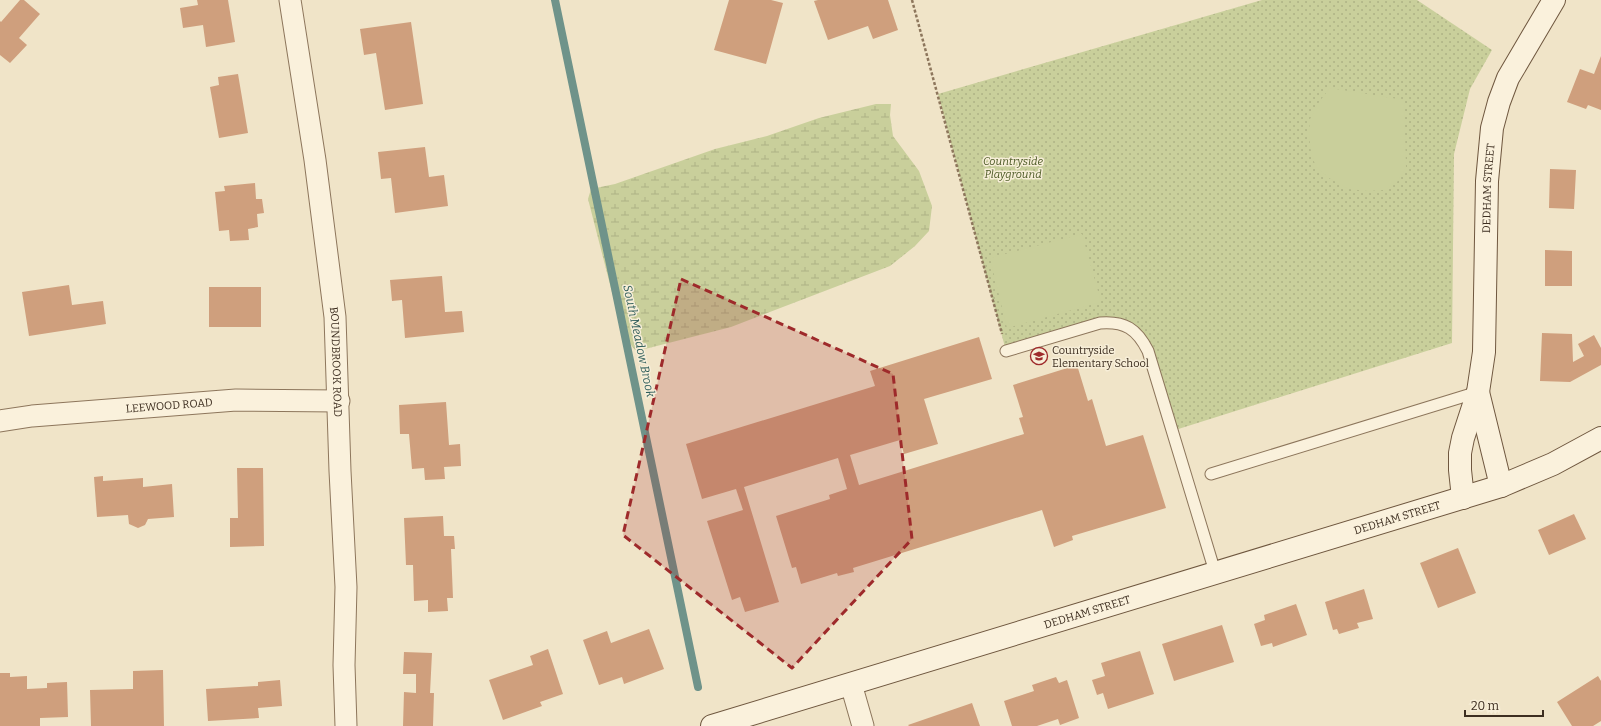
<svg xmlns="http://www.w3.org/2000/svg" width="1601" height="726" viewBox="0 0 1601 726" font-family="Bitter,serif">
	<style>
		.green { fill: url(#green-dots) }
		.wetland { fill: url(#wetland-marsh) }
		.pitch { fill: #c9cf9b }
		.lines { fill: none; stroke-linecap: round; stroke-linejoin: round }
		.stream { stroke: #6f938a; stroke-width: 8 }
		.building { fill: #cf9f7d }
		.service-casing { stroke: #8d765c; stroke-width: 13 }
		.minor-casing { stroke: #8d765c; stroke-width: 23 }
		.secondary-casing { stroke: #6f573f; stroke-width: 24 }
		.path { stroke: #8d765c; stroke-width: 2.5; stroke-dasharray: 3 2; stroke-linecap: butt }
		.service { stroke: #faf1dc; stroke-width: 11 }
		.minor { stroke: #faf1dc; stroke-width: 21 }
		.secondary { stroke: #faf1dc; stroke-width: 22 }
		.marked { fill: #9e2a2b; fill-opacity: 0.2; stroke: #9e2a2b; stroke-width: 3; stroke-dasharray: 8 5; stroke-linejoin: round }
		.labels { text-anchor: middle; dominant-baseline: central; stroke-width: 3; stroke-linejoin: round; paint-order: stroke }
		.park-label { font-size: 11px; font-style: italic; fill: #4d5a26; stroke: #f7eed8 }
		.street-label { font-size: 11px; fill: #3d2e20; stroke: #f7eed8 }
		.poi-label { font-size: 11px; fill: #3d2e20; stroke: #f7eed8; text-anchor: start }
		.water-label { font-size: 12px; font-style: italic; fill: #2f5d5a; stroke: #f7eed8 }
	</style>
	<defs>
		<pattern id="green-dots" width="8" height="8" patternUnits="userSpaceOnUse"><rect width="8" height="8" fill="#c9cf9b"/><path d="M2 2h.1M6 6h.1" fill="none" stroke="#aeb285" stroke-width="1.8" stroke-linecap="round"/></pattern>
		<pattern id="wetland-marsh" width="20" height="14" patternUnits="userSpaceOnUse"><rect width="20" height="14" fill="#c9cf9b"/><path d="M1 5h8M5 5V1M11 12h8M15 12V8" fill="none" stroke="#aeb285"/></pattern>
	</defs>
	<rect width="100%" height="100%" fill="#f0e4c8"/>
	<!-- green -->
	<path class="green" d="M1262 0H1417L1492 50 1470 89 1454 154 1452 343 1172 431 1143 340 1112 322 1006 351 938 94Z"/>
	<!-- wetland -->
	<path class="wetland" d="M876 104H891L890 115 893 136 919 171 932 206 929 231 915 246 890 266 731 327 645 349 635 350 623 335 588 199 591 189 615 184 715 149 767 136 819 118Z"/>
	<!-- pitch -->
	<path class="pitch" d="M1330 88 1404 100 1406 168 1397 182 1384 190 1368 191 1348 189 1329 178 1316 167 1311 153 1309 134 1310 119 1319 102Z
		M1082 234 1101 302 1007 328 990 258Z"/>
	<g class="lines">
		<!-- stream -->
		<path class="stream" d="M555 0 698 687"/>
	</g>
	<!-- building -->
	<path class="building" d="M20 0H24L40 14 19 38 27 45 10 63 0 55V21L1 22Z
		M197 0H228L235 42 206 47 203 25 183 28 180 8 198 5Z
		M729 0H771L783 3 766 64 714 50Z
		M818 0H888L898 30 873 39 868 26 828 40 814 1Z
		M411 22 423 104 385 110 376 53 364 55 360 29Z
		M1601 56V110L1588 105 1586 109 1567 102 1580 69 1594 74Z
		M238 74 248 133 219 138 210 87 219 85 218 77Z
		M425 147 429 177 444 175 448 206 395 213 391 178 381 179 378 152Z
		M1550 169 1576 170 1574 209 1549 208Z
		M255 183 256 199H262L264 213 257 214 258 227 248 229 249 240 230 241 229 230 219 231 215 192 225 191 224 186Z
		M1545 250 1572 251V286H1545Z
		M442 276 445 312 462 311 464 332 405 338 402 300 392 301 390 280Z
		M69 285 72 305 103 301 106 324 29 336 22 292Z
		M209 287H261V327H209Z
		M1542 333 1572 334 1573 362 1584 356 1578 344 1594 335 1601 348V365L1570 382 1540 381Z
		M979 337 992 379 924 399 938 444 904 454 900 440 850 455 859 485 1024 434 1019 418 1023 417 1013 385 1077 365 1088 401 1092 399 1106 446 1143 435 1166 508 1072 536 1073 540 1054 547 1042 510 853 568 854 572 838 576 837 573 801 584 796 567 792 568 776 516 830 499 829 495 847 489 838 458 744 487 779 602 745 612 740 597 732 600 707 521 743 510 736 489 702 499 686 444 875 386 870 371Z
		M446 402 449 445 460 444 461 466 444 467 445 479 425 480 424 468 412 469 409 434H400L399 405Z
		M237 468H263L264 546 230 547V518H238Z
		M103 476V481L143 478V487L172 484 174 517 148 519 145 525 138 528 129 524 128 515 97 517 94 477Z
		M1574 514 1586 539 1549 555 1538 530Z
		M443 516 444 536H454L455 549H451L453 598H447L448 611 428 612V600L414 601 413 565H406L404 518Z
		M1458 548 1476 593 1438 608 1420 563Z
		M1364 589 1373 619 1357 623 1359 628 1339 634 1337 629 1333 630 1325 602Z
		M1296 604 1307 635 1273 647 1272 643 1261 646 1254 624 1265 620 1264 615Z
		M1222 625 1234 662 1174 681 1162 644Z
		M649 629 664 669 624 684 622 677 599 685 583 640 607 631 611 643Z
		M548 649 563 694 540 702 542 706 503 720 489 680 533 665 530 656Z
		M1140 651 1154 694 1108 709 1103 693 1097 695 1092 680 1105 676 1101 663Z
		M404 652 432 653 430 693H434L433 726H403L404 692 416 693V674H403Z
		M163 670 164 726H91L90 690 133 689V671Z
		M0 673H10V677L27 676V689L47 688V683L67 682 68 717 40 718V726H0Z
		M1598 676 1601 681V721L1593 726H1572L1557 702Z
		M1056 677 1059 683 1067 680 1079 718 1060 725 1058 719 1037 726H1012L1004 701 1034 691 1032 685Z
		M280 680 282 706 258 708 259 718 208 721 206 689 258 686V682Z
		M972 703 980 726H909L908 725Z"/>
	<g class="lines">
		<!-- service casing -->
		<g class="service-casing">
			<path id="service" d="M1006 351 1100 323C1125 321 1137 329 1148 351L1215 572
				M1211 474 1478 392"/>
		</g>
		<!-- minor casing -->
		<g class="minor-casing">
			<g id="minor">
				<path id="s1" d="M290 0 315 160 335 317 340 471 346 587 344 665 346 726"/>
				<path id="s2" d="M0 421 32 416 236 400 339 401"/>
				<path d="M851 684 863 726"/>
			</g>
		</g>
		<!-- secondary casing -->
		<g class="secondary-casing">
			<g id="secondary">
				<path d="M1478 392 1501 486"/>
				<path id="s3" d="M1463 498 1460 470V453L1463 438 1478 392 1484 352 1487 181 1492 128 1499 102 1508 78 1554 0"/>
				<path id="s4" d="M712 726 1501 486 1553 464 1601 438"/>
			</g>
		</g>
		<!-- path -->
		<path class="path" d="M912 0 1002 334"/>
		<!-- service -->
		<use href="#service" class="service"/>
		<!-- minor -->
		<use href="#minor" class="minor"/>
		<!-- secondary -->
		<use href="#secondary" class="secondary"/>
	</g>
	<!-- marked area -->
	<path class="marked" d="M681 279 893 374 912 539 792 668 623 535Z"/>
	<!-- icons -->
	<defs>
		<g id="school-ring" transform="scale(0.9)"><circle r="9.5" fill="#f7eed8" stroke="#9e2a2b" stroke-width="1.5"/><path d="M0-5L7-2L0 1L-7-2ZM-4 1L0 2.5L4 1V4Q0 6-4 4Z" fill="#9e2a2b"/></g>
	</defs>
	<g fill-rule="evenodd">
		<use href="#school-ring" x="1039" y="356"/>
	</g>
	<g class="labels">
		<!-- park labels -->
		<g class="park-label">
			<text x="1013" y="161">Countryside<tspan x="1013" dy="13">Playground</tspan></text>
		</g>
		<!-- street labels -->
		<g class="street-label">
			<text stroke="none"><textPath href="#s3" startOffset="313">DEDHAM STREET</textPath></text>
			<text stroke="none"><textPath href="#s1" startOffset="365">BOUNDBROOK ROAD</textPath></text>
			<text stroke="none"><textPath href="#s2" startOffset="170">LEEWOOD ROAD</textPath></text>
			<text stroke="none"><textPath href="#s4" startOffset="716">DEDHAM STREET</textPath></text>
			<text stroke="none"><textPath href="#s4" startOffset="392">DEDHAM STREET</textPath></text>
		</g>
		<!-- poi labels -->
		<g class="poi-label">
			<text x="1052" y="350">Countryside<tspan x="1052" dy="13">Elementary School</tspan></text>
		</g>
		<!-- water labels -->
		<g class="water-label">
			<text transform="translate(639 341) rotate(78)">South Meadow Brook</text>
		</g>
	</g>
	<!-- scale -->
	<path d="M1465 710v6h78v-6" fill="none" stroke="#3d2e20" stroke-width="2"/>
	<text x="1471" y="710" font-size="12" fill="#3d2e20" stroke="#f7eed8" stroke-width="3" paint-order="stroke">20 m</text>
</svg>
